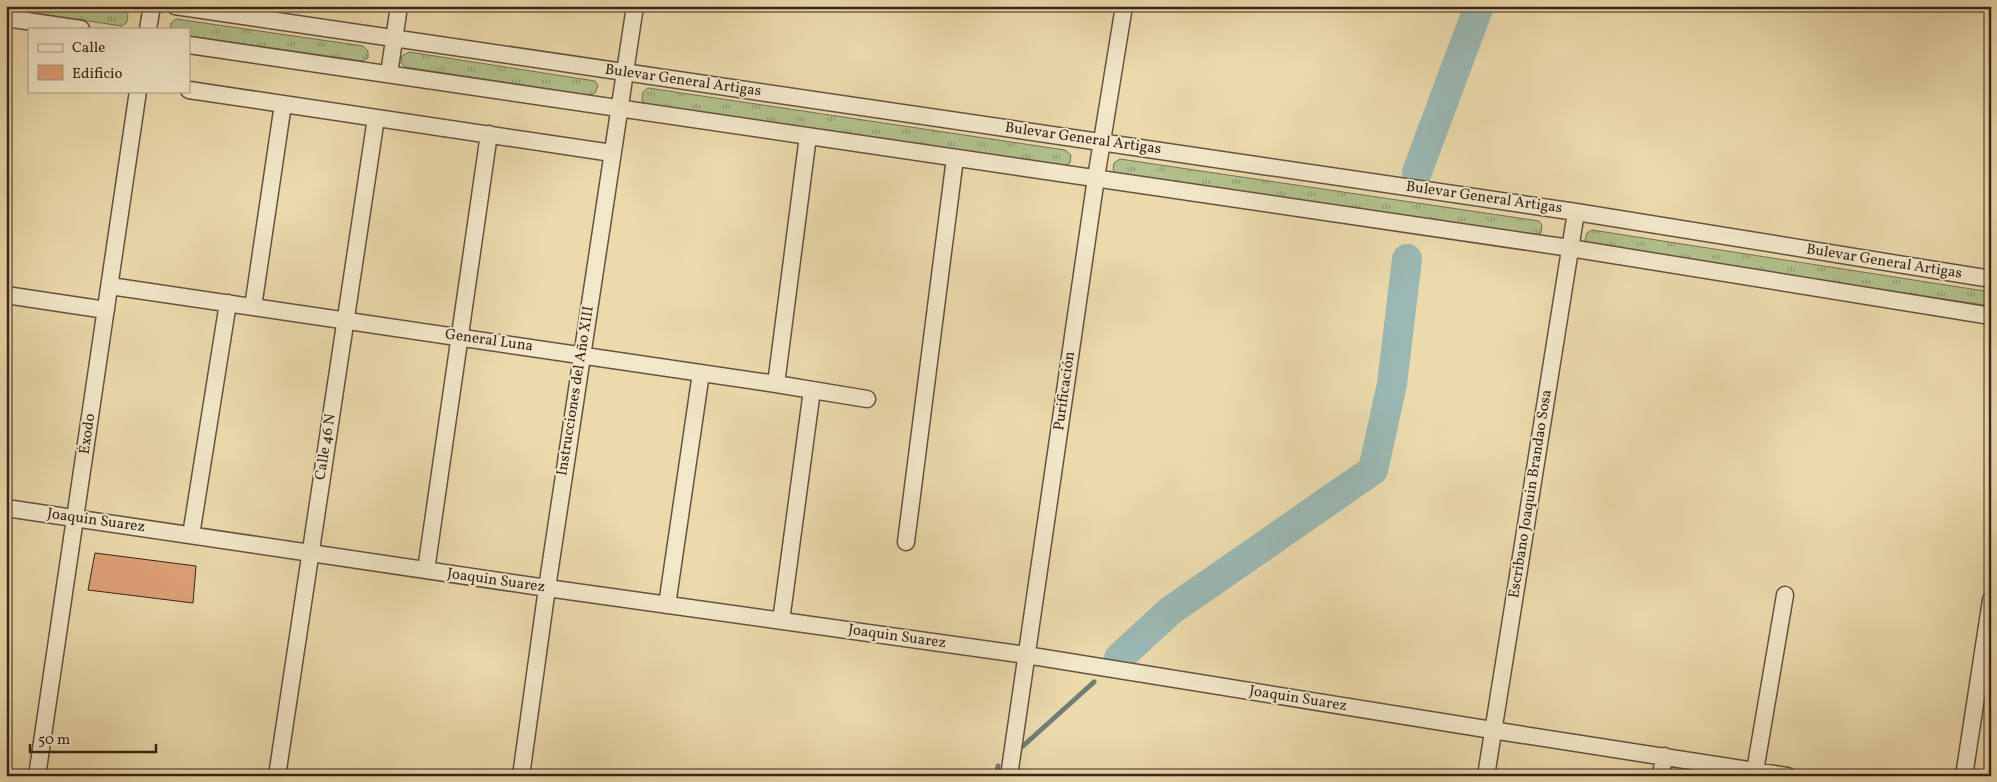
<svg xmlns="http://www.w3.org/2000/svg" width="1997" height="782" viewBox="0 0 1997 782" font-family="Vollkorn,serif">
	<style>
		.grass { fill: url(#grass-tufts); stroke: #757355 }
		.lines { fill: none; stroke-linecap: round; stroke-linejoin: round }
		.stream { stroke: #737d77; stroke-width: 5 }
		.river { stroke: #9bb8b3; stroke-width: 30 }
		.building { fill: #dfa078; stroke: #38251d }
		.minor-casing { stroke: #655241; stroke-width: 19 }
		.minor { stroke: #f2e7c9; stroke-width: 16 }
		.labels { text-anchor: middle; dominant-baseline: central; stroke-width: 4; stroke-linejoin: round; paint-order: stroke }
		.street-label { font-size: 15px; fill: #38251d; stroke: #f2e7c9 }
	</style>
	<defs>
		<pattern id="grass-tufts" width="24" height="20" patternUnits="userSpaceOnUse" patternTransform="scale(1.25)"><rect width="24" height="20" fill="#b2c18d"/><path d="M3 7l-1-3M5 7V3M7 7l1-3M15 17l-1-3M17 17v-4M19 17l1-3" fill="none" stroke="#929d73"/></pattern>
	</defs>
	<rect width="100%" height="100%" fill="#ebdaac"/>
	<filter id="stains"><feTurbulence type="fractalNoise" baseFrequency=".004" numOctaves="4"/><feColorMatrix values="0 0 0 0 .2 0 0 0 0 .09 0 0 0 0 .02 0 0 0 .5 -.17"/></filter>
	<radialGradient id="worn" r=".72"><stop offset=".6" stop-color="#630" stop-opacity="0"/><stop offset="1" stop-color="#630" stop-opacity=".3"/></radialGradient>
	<!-- grass -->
	<path class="grass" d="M6 6H98L124 10 128 15 127 22 122 26 6 9Z
		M176 19 363 46 368 51V58L363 61 189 36V29H170L171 23Z
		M409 52 595 81 598 86 595 93 589 95 405 67 401 63 402 56Z
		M648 88 1065 150 1071 155 1070 163 1063 166 646 104 642 101 643 92Z
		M1120 159 1539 221 1542 225 1541 233 1535 236 1117 174 1113 170 1114 163Z
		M1592 230 1991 292V306L1588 245 1585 240 1587 233Z"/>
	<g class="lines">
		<!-- stream -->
		<path class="stream" d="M1023 746 1094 682
			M996 776 998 766"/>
		<!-- river -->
		<path class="river" d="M1417 172 1479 6
			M1119 658 1170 611 1373 470 1392 384 1407 259"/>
	</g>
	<!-- building -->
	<path class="building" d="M95 553 196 566 193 603 88 590Z"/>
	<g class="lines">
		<!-- minor casing -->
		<g class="minor-casing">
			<path id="minor" d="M175 6 1576 212 1991 279
				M6 18 81 29
				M148 29 152 6
				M189 45 1570 248 1991 316
				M389 74 399 6
				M189 90 612 153
				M110 286 776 384 867 399
				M6 295 106 310
				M253 307 283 104
				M776 384 808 136
				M6 508 547 588 1026 655 1492 730 1787 776
				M191 535 228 303
				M906 542 955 158
				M426 570 489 134
				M667 605 701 373
				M781 621 812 390
				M1755 771 1785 595
				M37 776 138 91
				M277 776 376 118
				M521 776 547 588 635 6
				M1009 776 1096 178 1124 6
				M1486 776 1576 212
				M1661 776 1664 756
				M1964 776 1991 600"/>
		</g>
		<!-- minor -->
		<use href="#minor" class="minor"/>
	</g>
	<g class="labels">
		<!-- street labels -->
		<g class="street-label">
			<text transform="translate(683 81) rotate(8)">Bulevar General Artigas</text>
			<text transform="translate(1083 139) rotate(8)">Bulevar General Artigas</text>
			<text transform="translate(1484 198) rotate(8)">Bulevar General Artigas</text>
			<text transform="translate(1884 262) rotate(9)">Bulevar General Artigas</text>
			<text transform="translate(489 341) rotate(8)">General Luna</text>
			<text transform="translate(576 391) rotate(-81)">Instrucciones del Año XIII</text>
			<text transform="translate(1065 391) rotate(-82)">Purificación</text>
			<text transform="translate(88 434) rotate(-82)">Éxodo</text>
			<text transform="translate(326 447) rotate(-81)">Calle 46 N</text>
			<text transform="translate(1531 494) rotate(-81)">Escribano Joaquin Brandao Sosa</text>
			<text transform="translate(96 521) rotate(8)">Joaquin Suarez</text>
			<text transform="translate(496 581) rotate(8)">Joaquin Suarez</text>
			<text transform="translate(897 637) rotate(8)">Joaquin Suarez</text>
			<text transform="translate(1298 699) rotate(9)">Joaquin Suarez</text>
		</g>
	</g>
	<!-- margin -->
	<rect width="1997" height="782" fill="none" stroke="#ebdaac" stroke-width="25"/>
	<rect x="8" y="8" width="1982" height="767" fill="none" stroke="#38251d" stroke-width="2.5"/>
	<rect x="12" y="12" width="1972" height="757" fill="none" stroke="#38251d"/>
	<!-- legend -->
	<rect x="28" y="28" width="162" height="65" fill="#f2e7c9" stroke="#a89984"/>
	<rect x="38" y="44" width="25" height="8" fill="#f2e7c9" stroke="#a89984"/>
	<text x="72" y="52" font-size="15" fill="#38251d">Calle</text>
	<rect x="38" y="65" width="25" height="15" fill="#dfa078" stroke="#a89984"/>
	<text x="72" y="78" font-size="15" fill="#38251d">Edificio</text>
	<!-- scale -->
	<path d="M30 744v8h126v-8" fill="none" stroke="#38251d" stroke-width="2.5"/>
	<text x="38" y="744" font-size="15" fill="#38251d" stroke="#f2e7c9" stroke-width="4" paint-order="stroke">50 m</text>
	<rect width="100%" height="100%" filter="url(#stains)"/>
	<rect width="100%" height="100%" fill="url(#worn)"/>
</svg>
